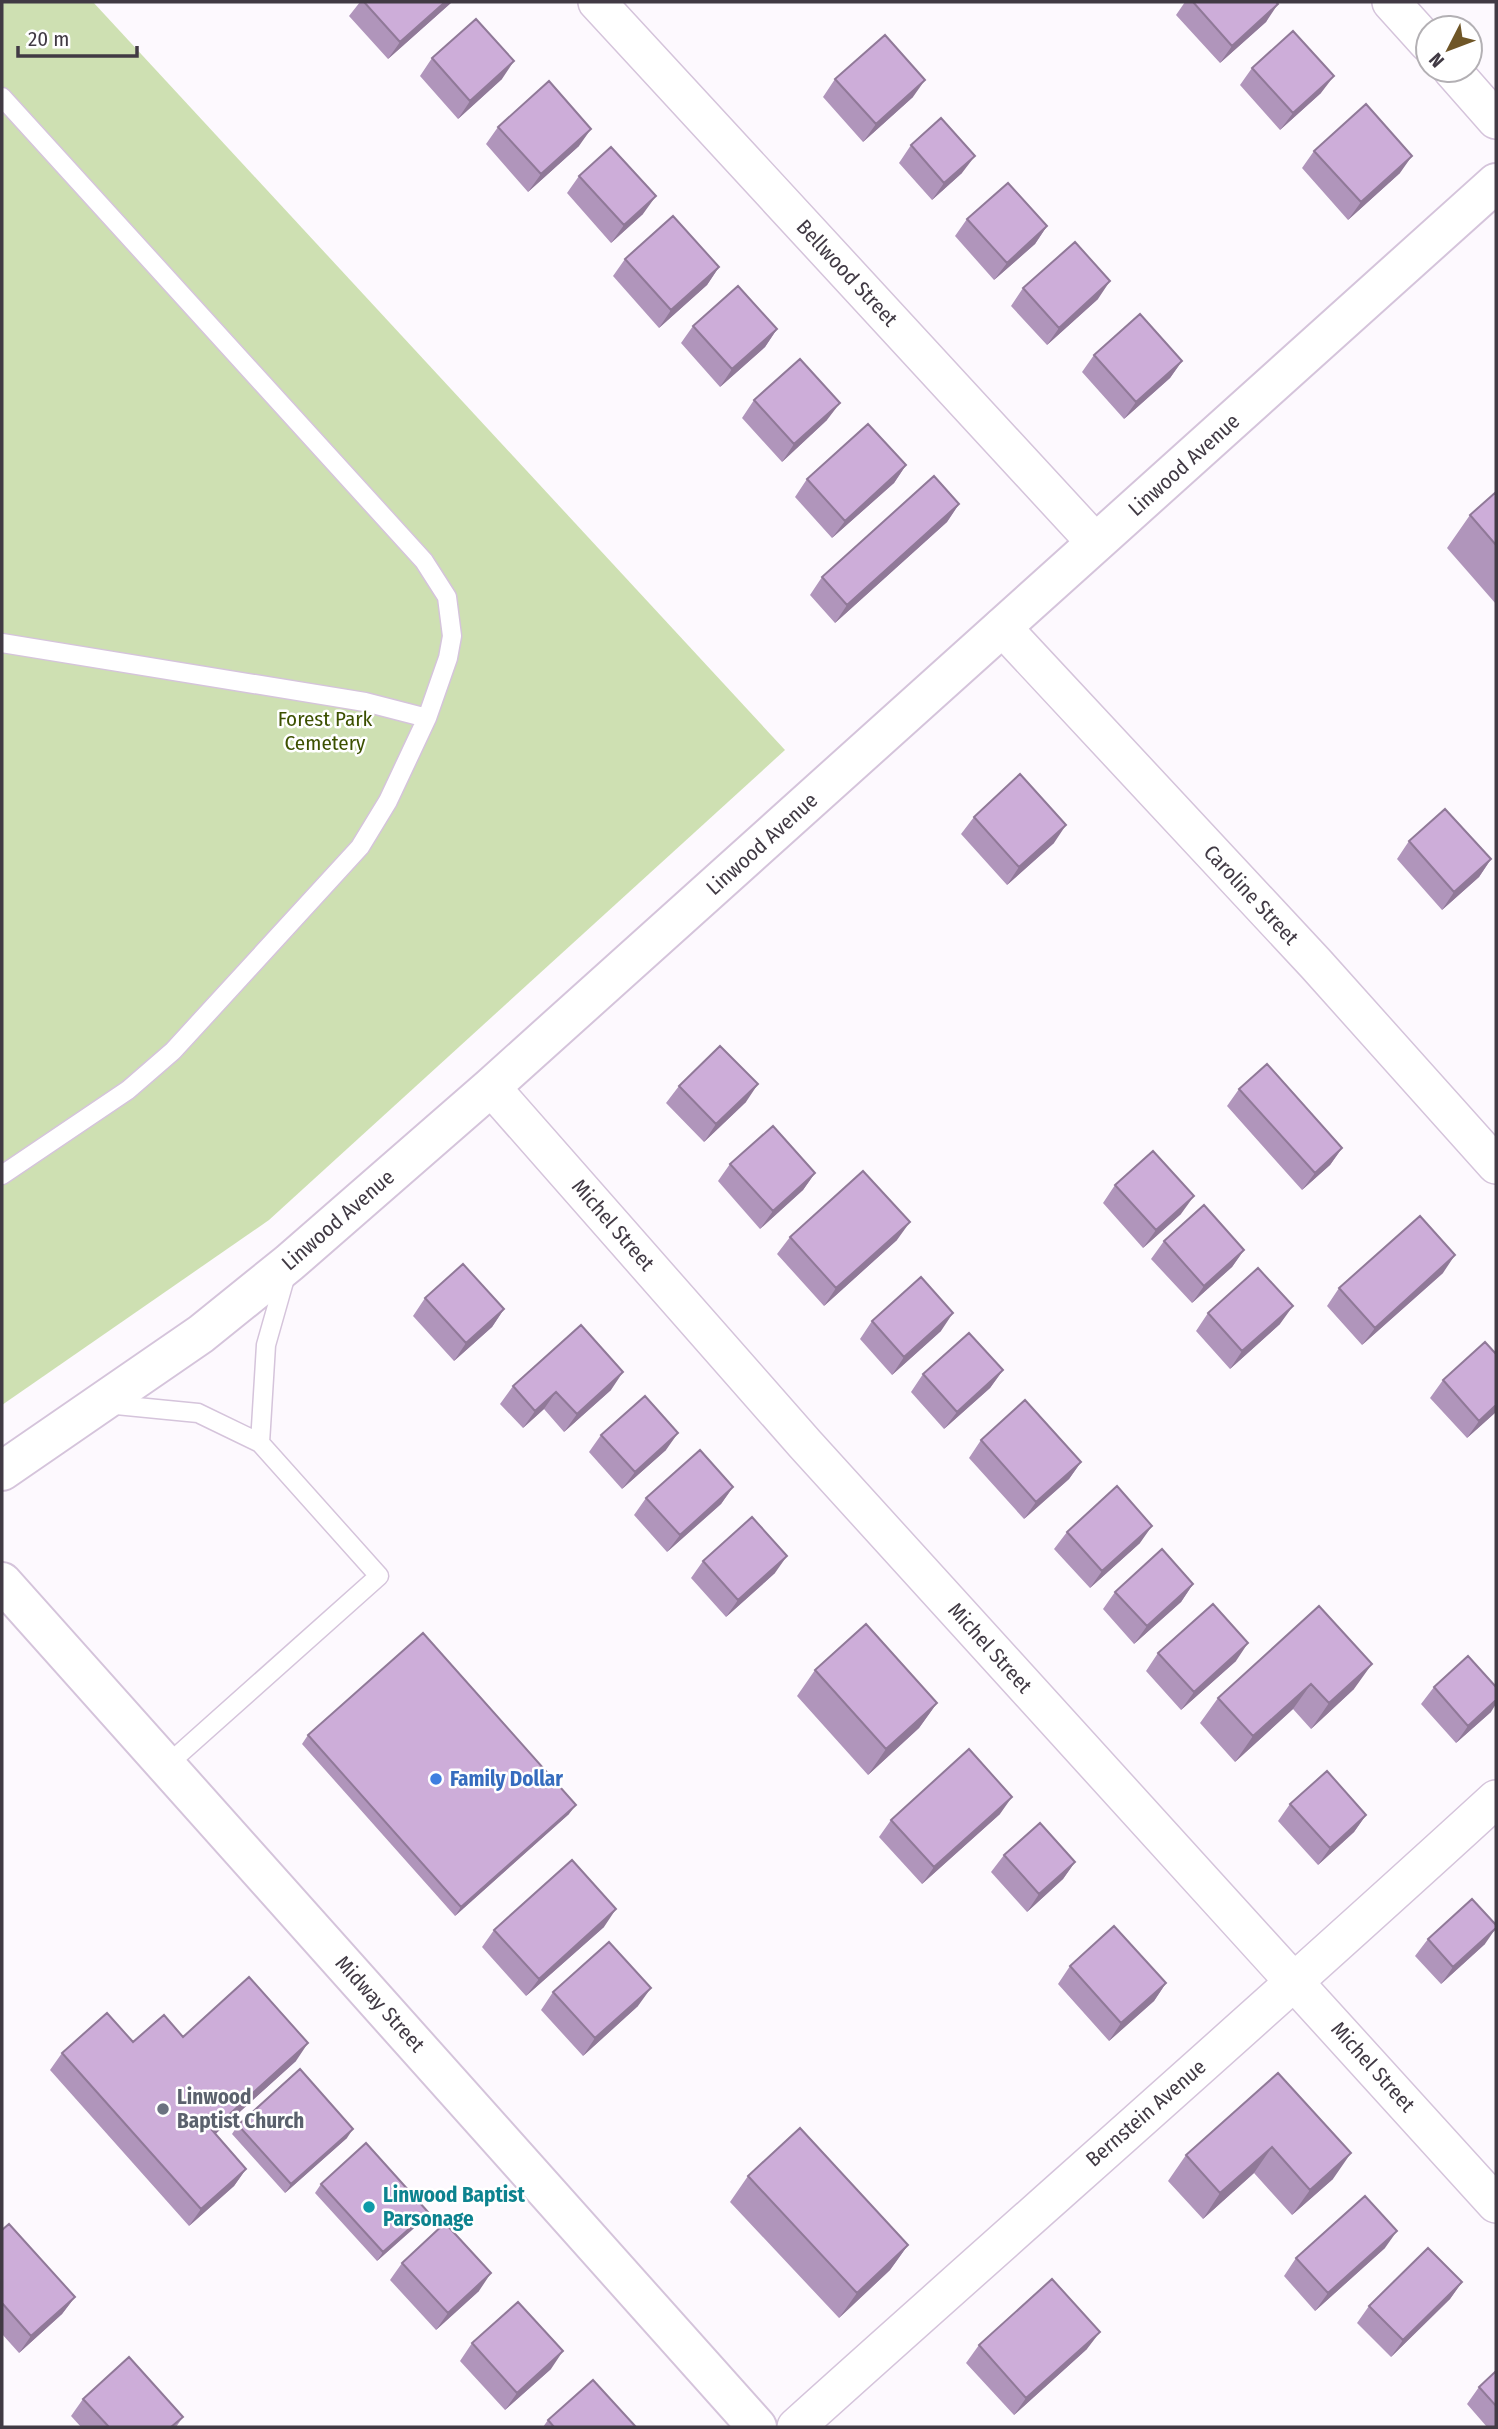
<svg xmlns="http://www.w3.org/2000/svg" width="1498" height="2429" viewBox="0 0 1498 2429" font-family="'Fira Sans Condensed',sans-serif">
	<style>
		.green { fill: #cee0b2 }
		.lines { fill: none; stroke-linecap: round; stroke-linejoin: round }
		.lane-casing { stroke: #d5c4db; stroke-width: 21 }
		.street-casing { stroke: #d5c4db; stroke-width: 40 }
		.secondary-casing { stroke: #d5c4db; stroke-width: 42 }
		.lane { stroke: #fff; stroke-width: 18 }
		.street { stroke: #fff; stroke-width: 37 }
		.secondary { stroke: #fff; stroke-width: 38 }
		.wall { fill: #b095bb }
		.shaded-wall { fill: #907998 }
		.building { fill: #cdadd9; stroke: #907998; stroke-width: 2 }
		.shop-dot { fill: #3f7fe0; stroke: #fff; stroke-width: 2.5 }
		.worship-dot { fill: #6b7280; stroke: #fff; stroke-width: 2.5 }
		.culture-dot { fill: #0f9aa8; stroke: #fff; stroke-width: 2.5 }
		.labels { text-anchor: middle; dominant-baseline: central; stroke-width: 5; stroke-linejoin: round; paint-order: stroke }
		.street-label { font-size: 21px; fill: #413a44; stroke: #fff }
		.park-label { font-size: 21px; fill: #3c5000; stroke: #fff }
		.shop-label { font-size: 21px; font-weight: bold; fill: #366cbe; stroke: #fff; text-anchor: start }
		.worship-label { font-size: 21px; font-weight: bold; fill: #5b616d; stroke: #fff; text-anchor: start }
		.culture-label { font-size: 21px; font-weight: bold; fill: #0d838f; stroke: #fff; text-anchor: start }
	</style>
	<rect width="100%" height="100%" fill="#fdf9fe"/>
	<!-- green -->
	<path class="green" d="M2 2H93L785 750 269 1220 2 1405Z"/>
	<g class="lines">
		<!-- lane casing -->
		<g class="lane-casing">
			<path id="lane" d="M2 97 424 561 447 597 452 636 448 658 427 718 388 801 360 847 173 1051 128 1090 2 1175
				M2 643 365 702 427 718
				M106 1404 198 1413 260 1443 379 1576 167 1765
				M260 1443 266 1345 287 1271"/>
		</g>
		<!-- street casing -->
		<g class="street-casing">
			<path id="street" d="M597 2 1096 543
				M1391 2 1428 43
				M1452 70 1496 120
				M1002 627 1316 964 1496 1165
				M491 1087 805 1444 1496 2204
				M796 2427C1029 2217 1265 2011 1496 1799"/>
		</g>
		<!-- secondary casing -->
		<g class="secondary-casing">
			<path id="secondary" d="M2 1471 201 1334 289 1263 491 1087 1496 183
				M2 1582 757 2427"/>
		</g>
		<!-- lane -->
		<use href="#lane" class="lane"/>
		<!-- street -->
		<use href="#street" class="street"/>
		<!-- secondary -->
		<use href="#secondary" class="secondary"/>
	</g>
	<!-- wall -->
	<path class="wall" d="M360 2H452L388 59 349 16Z
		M1185 2H1276L1266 22 1220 63 1176 15Z
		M432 58 502 79 458 119 420 76Z
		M1252 68 1321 93 1280 130 1240 85Z
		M835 79 913 97 863 142 823 97Z
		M498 127 579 146 528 192 486 144Z
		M911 145 962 173 932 200 899 163Z
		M1314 151 1400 173 1348 220 1302 168Z
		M579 176 643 214 611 243 567 193Z
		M967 219 1047 226 1035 244 994 280 955 236Z
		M625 259 719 267 707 285 659 328 613 276Z
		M1023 288 1098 299 1047 345 1011 306Z
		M693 326 777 329 765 347 720 387 681 343Z
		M1094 355 1182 361 1170 378 1124 419 1082 372Z
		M754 400 827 420 782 462 742 418Z
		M906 465 894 483 832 538 795 497 807 479Z
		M1496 492V604L1447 548 1470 515Z
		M959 504 947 522 835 623 810 595 822 577Z
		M974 817 1054 843 1007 885 961 834Z
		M1409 841 1491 859 1479 877 1442 910 1397 859Z
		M679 1086 746 1102 704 1142 666 1103Z
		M1239 1089 1342 1148 1330 1165 1302 1190 1227 1106Z
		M730 1164 815 1173 803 1190 760 1229 718 1181Z
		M1115 1185 1181 1214 1143 1248 1103 1203Z
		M790 1237 897 1240 824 1306 777 1254Z
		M1164 1241 1244 1250 1232 1267 1192 1303 1151 1259Z
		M1443 1273 1362 1345 1327 1306 1339 1288Z
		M425 1298 504 1309 492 1327 454 1361 413 1316Z
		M1208 1313 1280 1324 1230 1369 1196 1331Z
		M872 1321 941 1331 892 1375 860 1339Z
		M1003 1370 990 1388 944 1429 911 1392 923 1374Z
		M1443 1380 1496 1412 1467 1438 1430 1398Z
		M513 1386 611 1390 564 1432 544 1409 523 1428 500 1404Z
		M601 1435 666 1450 622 1489 589 1452Z
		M981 1440 1081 1462 1069 1479 1024 1519 969 1458Z
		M733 1487 721 1504 667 1552 634 1515 646 1498Z
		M1067 1532 1140 1543 1090 1588 1054 1549Z
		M703 1561 775 1573 726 1617 691 1578Z
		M1193 1584 1181 1602 1134 1644 1103 1609 1115 1592Z
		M1319 1606 1354 1689 1311 1729 1293 1709 1235 1762 1200 1723 1218 1698Z
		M1158 1653 1236 1661 1181 1710 1146 1671Z
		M815 1670 937 1703 919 1728 868 1775 797 1696Z
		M1434 1687 1491 1712 1456 1743 1421 1704Z
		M308 1735 569 1814 455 1916 302 1744Z
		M1290 1804 1366 1815 1354 1832 1318 1865 1278 1821Z
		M1000 1814 922 1884 879 1837 891 1820Z
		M1004 1855 1075 1862 1063 1879 1027 1912 991 1872Z
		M604 1927 526 1996 482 1947 494 1930Z
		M1428 1939 1485 1944 1441 1984 1415 1956Z
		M1070 1966 1166 1983 1154 2001 1109 2041 1058 1984Z
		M553 1992 638 2006 583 2056 541 2010Z
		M183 2037 296 2061 215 2134 246 2169 234 2186 189 2226 50 2070 62 2053 133 2042Z
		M1278 2073 1333 2179 1292 2215 1254 2173 1203 2219 1168 2181 1186 2155Z
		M238 2125 347 2138 285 2193 232 2134Z
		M748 2176 908 2245 890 2270 839 2318 730 2202Z
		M321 2184 422 2221 377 2261 315 2193Z
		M2 2230 75 2297 62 2314 19 2353 2 2334Z
		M1385 2248 1315 2311 1284 2276 1296 2258Z
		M402 2263 479 2291 436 2330 390 2280Z
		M1462 2282 1450 2299 1391 2357 1357 2323 1369 2306Z
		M472 2343 551 2369 505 2410 460 2361Z
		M979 2345 1087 2349 1014 2415 966 2363Z
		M1496 2371V2427H1487L1467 2404 1479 2387Z
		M83 2399 183 2417 176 2427H81L71 2416Z
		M548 2420 636 2427H543Z"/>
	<!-- shaded-wall -->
	<path class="shaded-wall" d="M445 2H452L388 59 400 42Z
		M1278 4 1266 22 1220 63 1232 46Z
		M514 61 502 79 458 119 470 101Z
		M1334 76 1321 93 1280 130 1293 113Z
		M925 80 913 97 863 142 876 124Z
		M591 129 579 146 528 192 541 174Z
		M975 156 962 173 932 200 944 183Z
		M1412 156 1400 173 1348 220 1361 202Z
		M656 196 643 214 611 243 624 225Z
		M1047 226 1035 244 994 280 1007 263Z
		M719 267 707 285 659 328 671 310Z
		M1110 281 1098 299 1047 345 1059 328Z
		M777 329 765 347 720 387 732 369Z
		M1182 361 1170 378 1124 419 1136 402Z
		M840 403 827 420 782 462 794 444Z
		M906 465 894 483 832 538 845 521Z
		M959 504 947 522 835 623 847 605Z
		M1066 825 1054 843 1007 885 1019 867Z
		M1491 859 1479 877 1442 910 1454 892Z
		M758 1084 746 1102 704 1142 716 1124Z
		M1342 1148 1330 1165 1302 1190 1315 1173Z
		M815 1173 803 1190 760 1229 773 1211Z
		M1194 1196 1181 1214 1143 1248 1156 1230Z
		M910 1222 897 1240 824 1306 836 1288Z
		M1244 1250 1232 1267 1192 1303 1204 1286Z
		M1455 1255 1443 1273 1362 1345 1375 1328Z
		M1293 1306 1280 1324 1230 1369 1242 1351Z
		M504 1309 492 1327 454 1361 466 1343Z
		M953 1313 941 1331 892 1375 904 1357Z
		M1003 1370 990 1388 944 1429 957 1412Z
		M623 1372 611 1390 564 1432 577 1414Z
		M556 1392 544 1409 523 1428 535 1411Z
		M1496 1405V1412L1467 1438 1479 1421Z
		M678 1433 666 1450 622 1489 635 1472Z
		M1081 1462 1069 1479 1024 1519 1036 1502Z
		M733 1487 721 1504 667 1552 680 1535Z
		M1152 1526 1140 1543 1090 1588 1102 1571Z
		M787 1556 775 1573 726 1617 738 1600Z
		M1193 1584 1181 1602 1134 1644 1147 1626Z
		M1248 1643 1236 1661 1181 1710 1194 1692Z
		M1372 1664 1354 1689 1311 1729 1329 1703Z
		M1311 1684 1293 1709 1235 1762 1253 1736Z
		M1496 1700V1704L1491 1712 1456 1743 1468 1726Z
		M937 1703 919 1728 868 1775 886 1749Z
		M1012 1797 1000 1814 922 1884 934 1867Z
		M576 1805 569 1814 455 1916 461 1907Z
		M1366 1815 1354 1832 1318 1865 1330 1848Z
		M1075 1862 1063 1879 1027 1912 1039 1894Z
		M616 1909 604 1927 526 1996 539 1979Z
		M1496 1928 1485 1944 1441 1984 1453 1967Z
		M1166 1983 1154 2001 1109 2041 1121 2023Z
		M651 1988 638 2006 583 2056 595 2038Z
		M308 2043 296 2061 200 2148 212 2130Z
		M353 2129 347 2138 285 2193 291 2184Z
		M1272 2147 1254 2173 1203 2219 1220 2193Z
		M1351 2153 1333 2179 1292 2215 1310 2190Z
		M246 2169 234 2186 189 2226 201 2209Z
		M428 2212 422 2221 377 2261 383 2252Z
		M1397 2231 1385 2248 1315 2311 1328 2293Z
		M908 2245 890 2270 839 2318 857 2293Z
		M491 2273 479 2291 436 2330 448 2313Z
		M1462 2282 1450 2299 1391 2357 1403 2340Z
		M75 2297 62 2314 19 2353 31 2336Z
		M1100 2332 1087 2349 1014 2415 1026 2398Z
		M563 2351 551 2369 505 2410 517 2393Z"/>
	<!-- building -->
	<path class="building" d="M364 2H445L400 42Z
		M1193 2H1276L1278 4 1232 46Z
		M476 19 514 61 470 101 432 58Z
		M1293 31 1334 76 1293 113 1252 68Z
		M885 35 925 80 876 124 835 79Z
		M549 81 591 129 541 174 498 127Z
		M1366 104 1412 156 1361 202 1314 151Z
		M941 118 975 156 944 183 911 145Z
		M611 147 656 196 624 225 579 176Z
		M1008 183 1047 226 1007 263 967 219Z
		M673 216 719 267 671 310 625 259Z
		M1075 242 1110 281 1059 328 1023 288Z
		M738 286 777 329 732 369 693 326Z
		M1140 314 1182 361 1136 402 1094 355Z
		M800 359 840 403 794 444 754 400Z
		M868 424 906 465 845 521 807 479Z
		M934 476 959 504 847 605 822 577Z
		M1496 492V545L1470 515Z
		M1020 774 1066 825 1019 867 974 817Z
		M1445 809 1491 859 1454 892 1409 841Z
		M720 1046 758 1084 716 1124 679 1086Z
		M1267 1064 1342 1148 1315 1173 1239 1089Z
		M773 1126 815 1173 773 1211 730 1164Z
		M1153 1151 1194 1196 1156 1230 1115 1185Z
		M863 1171 910 1222 836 1288 790 1237Z
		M1204 1205 1244 1250 1204 1286 1164 1241Z
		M1420 1216 1455 1255 1375 1328 1339 1288Z
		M463 1264 504 1309 466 1343 425 1298Z
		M1258 1268 1293 1306 1242 1351 1208 1313Z
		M921 1277 953 1313 904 1357 872 1321Z
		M581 1325 623 1372 577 1414 556 1392 535 1411 513 1386Z
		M969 1333 1003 1370 957 1412 923 1374Z
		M1485 1342 1496 1354V1405L1479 1421 1443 1380Z
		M645 1396 678 1433 635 1472 601 1435Z
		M1025 1400 1081 1462 1036 1502 981 1440Z
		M700 1450 733 1487 680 1535 646 1498Z
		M1117 1486 1152 1526 1102 1571 1067 1532Z
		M752 1517 787 1556 738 1600 703 1561Z
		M1162 1549 1193 1584 1147 1626 1115 1592Z
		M1213 1604 1248 1643 1194 1692 1158 1653Z
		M1319 1606 1372 1664 1329 1703 1311 1684 1253 1736 1218 1698Z
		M866 1624 937 1703 886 1749 815 1670Z
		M423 1633 576 1805 461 1907 308 1735Z
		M1468 1656 1496 1687V1700L1468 1726 1434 1687Z
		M969 1749 1012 1797 934 1867 891 1820Z
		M1327 1771 1366 1815 1330 1848 1290 1804Z
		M1040 1823 1075 1862 1039 1894 1004 1855Z
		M572 1860 616 1909 539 1979 494 1930Z
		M1472 1899 1496 1925V1928L1453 1967 1428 1939Z
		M1114 1926 1166 1983 1121 2023 1070 1966Z
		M609 1942 651 1988 595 2038 553 1992Z
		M249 1977 308 2043 212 2130 246 2169 201 2209 62 2053 107 2013 133 2042 164 2015 183 2037Z
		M300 2069 353 2129 291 2184 238 2125Z
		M1278 2073 1351 2153 1310 2190 1272 2147 1220 2193 1186 2155Z
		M800 2128 908 2245 857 2293 748 2176Z
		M366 2143 428 2212 383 2252 321 2184Z
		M1365 2196 1397 2231 1328 2293 1296 2258Z
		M445 2223 491 2273 448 2313 402 2263Z
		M9 2224 75 2297 31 2336 2 2303V2230Z
		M1428 2248 1462 2282 1403 2340 1369 2306Z
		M1052 2279 1100 2332 1026 2398 979 2345Z
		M518 2302 563 2351 517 2393 472 2343Z
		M129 2357 183 2417 171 2427H109L83 2399Z
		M1496 2371V2406L1479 2387Z
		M593 2380 636 2427H554L548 2420Z"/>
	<!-- markers -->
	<circle class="shop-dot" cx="436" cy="1779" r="7"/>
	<circle class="worship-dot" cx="163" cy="2109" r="7"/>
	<circle class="culture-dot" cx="369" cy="2207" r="7"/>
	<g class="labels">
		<!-- street labels -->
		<g class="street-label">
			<text transform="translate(847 273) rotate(47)">Bellwood Street</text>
			<text transform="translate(1184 465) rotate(-42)">Linwood Avenue</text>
			<text transform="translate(762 844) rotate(-42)">Linwood Avenue</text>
			<text transform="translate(1251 895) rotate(47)">Caroline Street</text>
			<text transform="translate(338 1220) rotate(-41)">Linwood Avenue</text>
			<text transform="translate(613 1225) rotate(49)">Michel Street</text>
			<text transform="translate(990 1648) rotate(48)">Michel Street</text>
			<text transform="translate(380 2004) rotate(48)">Midway Street</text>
			<text transform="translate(1373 2067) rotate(48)">Michel Street</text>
			<text transform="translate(1146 2113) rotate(-41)">Bernstein Avenue</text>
		</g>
		<!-- park labels -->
		<g class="park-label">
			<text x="325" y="719">Forest Park<tspan x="325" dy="24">Cemetery</tspan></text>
		</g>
		<!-- shop labels -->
		<g class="shop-label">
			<text x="450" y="1779">Family Dollar</text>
		</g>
		<!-- worship labels -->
		<g class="worship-label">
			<text x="177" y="2097">Linwood<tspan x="177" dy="24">Baptist Church</tspan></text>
		</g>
		<!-- culture labels -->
		<g class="culture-label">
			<text x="383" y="2195">Linwood Baptist<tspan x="383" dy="24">Parsonage</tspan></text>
		</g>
	</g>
	<!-- border -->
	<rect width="1498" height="2429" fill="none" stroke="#413a44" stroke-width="7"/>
	<!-- north arrow -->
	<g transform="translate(1449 49) rotate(228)"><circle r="33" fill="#ffffff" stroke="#b3b0b4" stroke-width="2"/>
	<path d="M0-5L12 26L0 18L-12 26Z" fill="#6f5627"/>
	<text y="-10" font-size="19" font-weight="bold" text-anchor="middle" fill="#413a44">N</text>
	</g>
	<!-- scale -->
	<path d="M18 46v10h119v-10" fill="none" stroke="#413a44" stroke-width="3.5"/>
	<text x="28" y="46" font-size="21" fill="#413a44" stroke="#ffffff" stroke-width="5" paint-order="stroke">20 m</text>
</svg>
